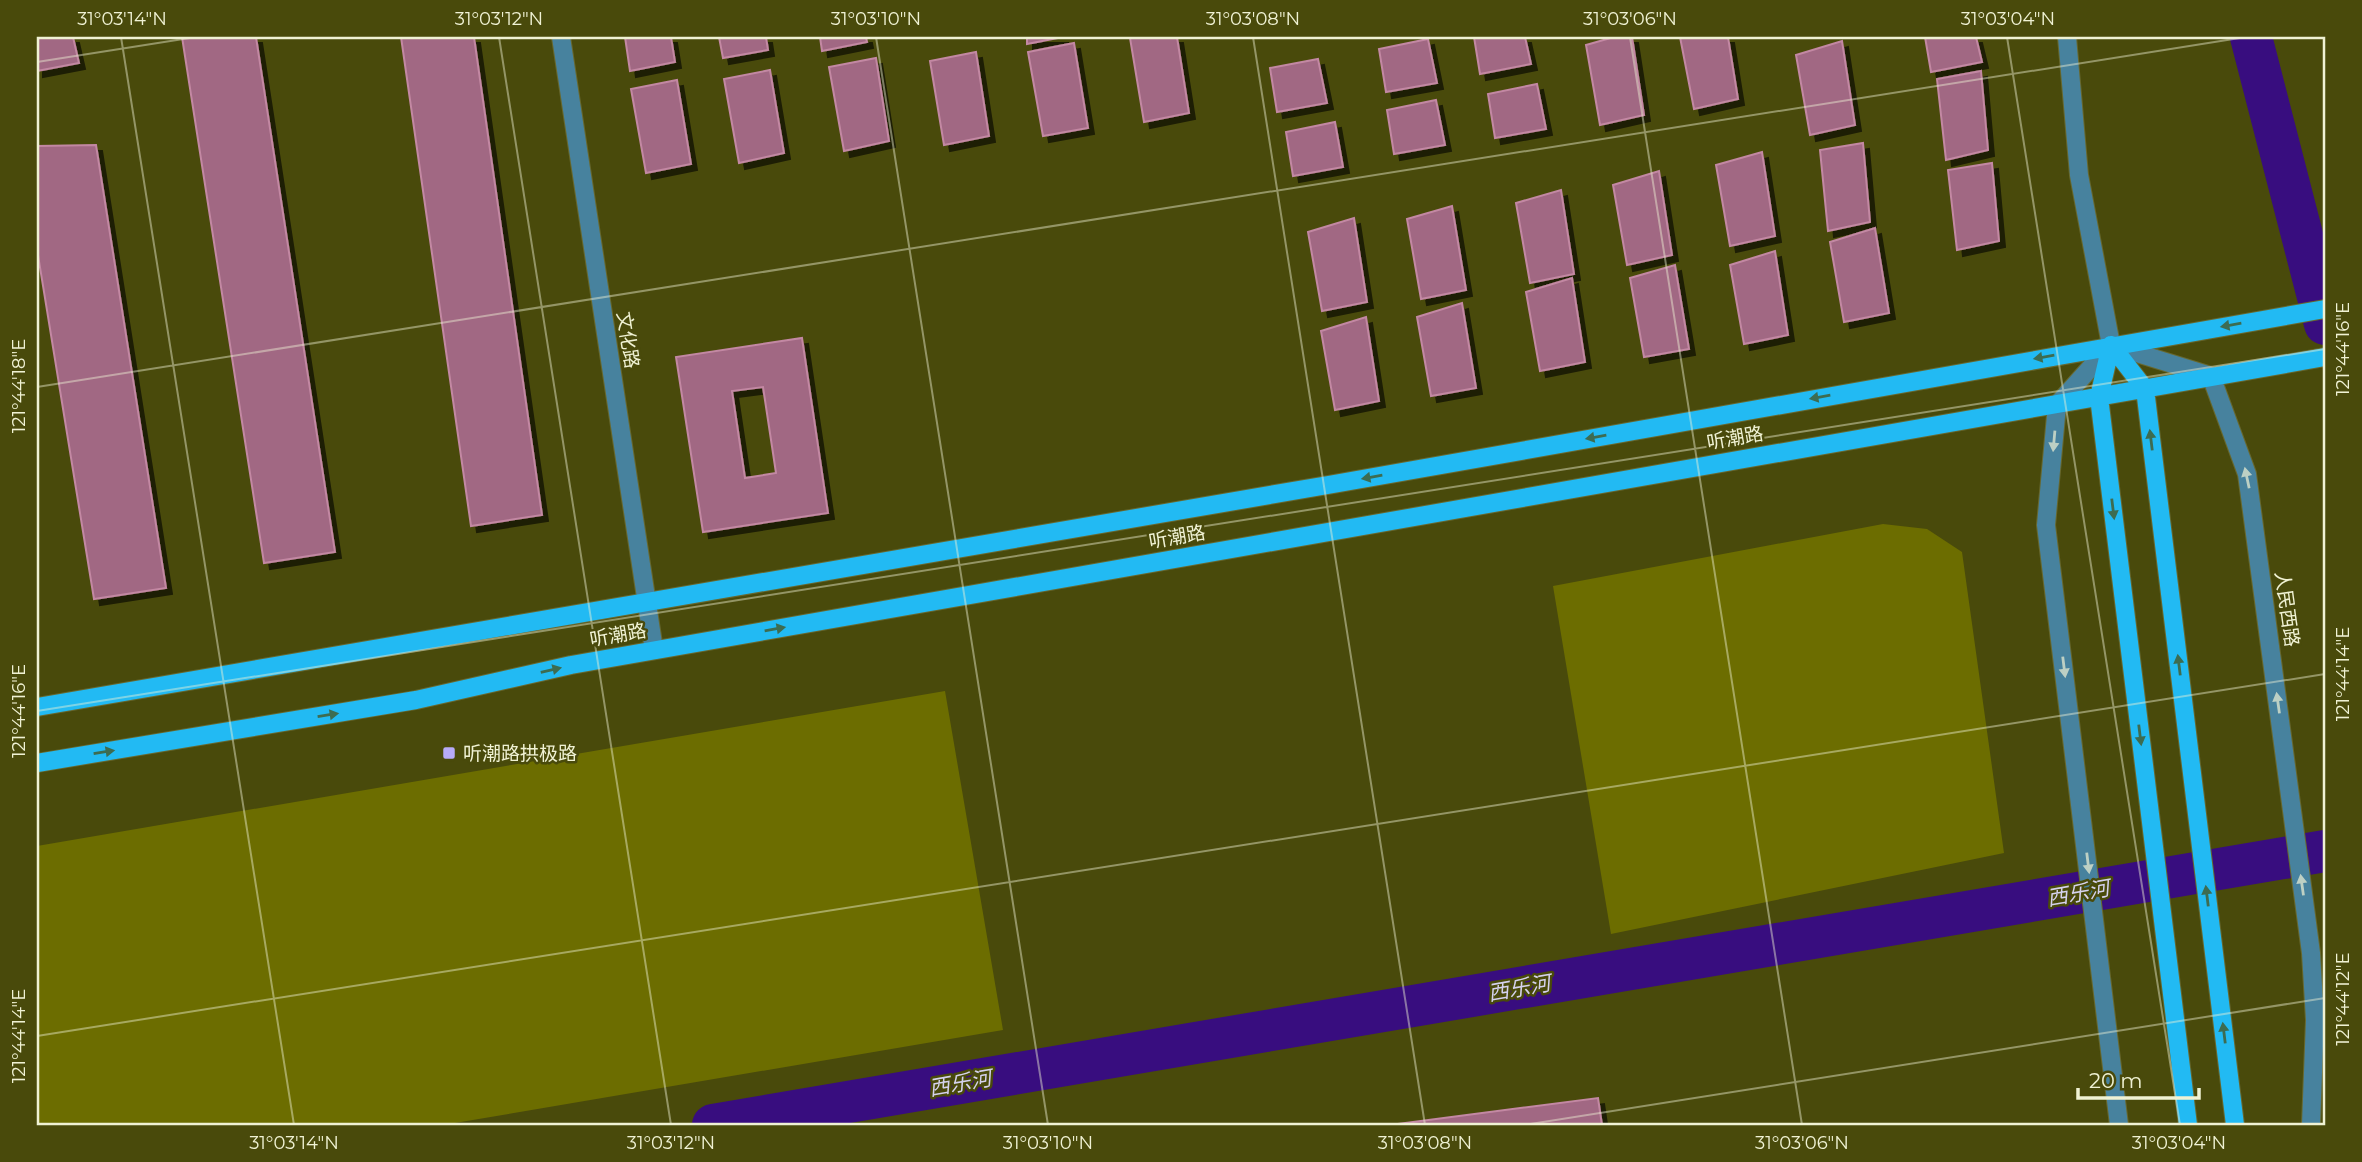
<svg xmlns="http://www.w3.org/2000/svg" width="2362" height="1162" viewBox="0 0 2362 1162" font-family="Montserrat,'Noto Sans SC',sans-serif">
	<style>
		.green { fill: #6c6d00 }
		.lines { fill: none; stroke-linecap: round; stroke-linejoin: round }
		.canal { stroke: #380d7f; stroke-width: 42 }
		.building { fill: #a16883; stroke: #c388a3; stroke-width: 2; fill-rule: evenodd; filter: url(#shadow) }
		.minor-casing { stroke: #67682f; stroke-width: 20 }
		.major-casing { stroke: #67682f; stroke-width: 20 }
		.minor { stroke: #47829e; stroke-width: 18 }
		.major { stroke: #22baf3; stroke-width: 18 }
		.oneway { fill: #3d6c51 }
		.oneway2 { fill: #bdd0c4 }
		.ticks { fill: none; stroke: #f0f2d4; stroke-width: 2; stroke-opacity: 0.45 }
		.poi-dot { fill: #b7abf8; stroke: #494a0b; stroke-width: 2.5 }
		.labels { text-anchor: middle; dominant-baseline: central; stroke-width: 5; stroke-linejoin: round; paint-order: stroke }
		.street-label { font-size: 19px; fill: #f0f2d4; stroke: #494a0b }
		.poi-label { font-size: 19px; fill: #f0f2d4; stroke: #494a0b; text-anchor: start }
		.water-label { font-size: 21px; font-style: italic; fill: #d5d2ee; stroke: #494a0b }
		.neatline { fill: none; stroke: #f0f2d4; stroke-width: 2.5 }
		.ticks-label { font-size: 18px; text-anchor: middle; fill: #f0f2d4 }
	</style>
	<defs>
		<filter id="shadow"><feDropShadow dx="6" dy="6" stdDeviation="0" flood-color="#0009"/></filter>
	</defs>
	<rect width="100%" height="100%" fill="#494a0b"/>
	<!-- green -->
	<path class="green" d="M1883 524 1927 529 1962 552 2004 853 1611 934 1553 586Z
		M945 691 1003 1030 443 1125H37V846Z"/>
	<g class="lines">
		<!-- canal -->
		<path class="canal" d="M2251 37 2325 324
			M713 1125 2325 851"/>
	</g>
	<!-- building -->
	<path class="building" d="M37 37H73L79 63 37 71Z
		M182 37H256L335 552 264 563Z
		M401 37H474L542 515 471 526Z
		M625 37H671L675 62 630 71Z
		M719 37H766L768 50 723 58Z
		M820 37H866L867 42 822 51Z
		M1027 37H1063L1027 44Z
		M1177 37 1189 113 1144 122 1130 38Z
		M1474 37H1525L1531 64 1480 74Z
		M1614 37H1632L1644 115 1600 125 1586 45Z
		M1680 37H1728L1738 99 1694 109Z
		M1925 37H1976L1982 62 1931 72Z
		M1428 39 1437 83 1386 92 1379 49Z
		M1842 41 1855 125 1810 135 1796 55Z
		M1074 43 1088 128 1043 136 1028 52Z
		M976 52 989 136 944 145 930 61Z
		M876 58 889 141 844 151 829 67Z
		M1318 59 1327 103 1277 112 1270 68Z
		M770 70 784 153 739 163 724 79Z
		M1981 71 1988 150 1946 160 1937 79Z
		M677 80 691 164 646 173 631 89Z
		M1537 84 1546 129 1495 138 1488 94Z
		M1436 100 1445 145 1394 154 1387 110Z
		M1335 122 1343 167 1293 176 1286 132Z
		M1863 143 1870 222 1828 231 1820 150Z
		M96 145 166 588 94 599 37 249V146Z
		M1762 152 1775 236 1730 246 1716 165Z
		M1992 163 1999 241 1957 250 1948 170Z
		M1659 171 1672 255 1627 265 1613 185Z
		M1561 190 1574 274 1530 283 1516 203Z
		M1452 206 1466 290 1421 299 1407 219Z
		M1354 218 1367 302 1322 311 1308 232Z
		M1875 228 1889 313 1844 322 1830 242Z
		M1775 251 1788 335 1744 344 1730 265Z
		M1675 265 1689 349 1644 357 1630 278Z
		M1572 278 1585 362 1540 371 1526 292Z
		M1462 303 1476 388 1431 396 1417 317Z
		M1366 317 1379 401 1335 410 1321 331Z
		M802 338 828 513 703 532 676 357ZM763 387 776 473 745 478 732 391Z
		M1598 1098 1602 1125H1390Z"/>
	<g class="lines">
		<!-- minor casing -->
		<g class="minor-casing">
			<path id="minor" d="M561 37 654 650
				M2067 37 2079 175 2111 345
				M2111 345 2211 376 2247 474 2311 953 2315 1020 2311 1125
				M2111 345 2057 405 2046 525 2119 1125"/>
		</g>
		<!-- major casing -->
		<g class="major-casing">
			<path id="major" d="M2111 345 2145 389 2235 1125
				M2111 345 2099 397 2188 1125
				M37 707 1328 485 2325 309
				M37 763 416 700 571 665 2325 357"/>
		</g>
		<!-- minor -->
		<use href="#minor" class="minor"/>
		<!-- major -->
		<use href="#major" class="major"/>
	</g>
	<!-- one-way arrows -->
	<defs><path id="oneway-solid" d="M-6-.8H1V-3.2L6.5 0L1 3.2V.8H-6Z" transform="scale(1.75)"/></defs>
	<g class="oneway">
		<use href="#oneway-solid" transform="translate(2231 325) rotate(170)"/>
		<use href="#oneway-solid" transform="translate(2044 357) rotate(170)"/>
		<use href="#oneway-solid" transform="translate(1820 397) rotate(170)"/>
		<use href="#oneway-solid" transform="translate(1596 437) rotate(170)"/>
		<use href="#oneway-solid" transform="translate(2151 440) rotate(-97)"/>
		<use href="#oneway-solid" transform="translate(1372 477) rotate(170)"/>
		<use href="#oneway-solid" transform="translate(2113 509) rotate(83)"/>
		<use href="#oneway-solid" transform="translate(775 629) rotate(-10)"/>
		<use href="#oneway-solid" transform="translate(2179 665) rotate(-97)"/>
		<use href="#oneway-solid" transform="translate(551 670) rotate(-13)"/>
		<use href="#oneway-solid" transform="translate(328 715) rotate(-9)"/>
		<use href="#oneway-solid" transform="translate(2140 735) rotate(83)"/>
		<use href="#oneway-solid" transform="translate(104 752) rotate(-9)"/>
		<use href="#oneway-solid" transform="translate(2207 896) rotate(-97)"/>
		<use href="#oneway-solid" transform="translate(2224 1033) rotate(-97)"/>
	</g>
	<g class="oneway2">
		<use href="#oneway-solid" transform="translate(2054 441) rotate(95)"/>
		<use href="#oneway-solid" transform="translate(2247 478) rotate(-102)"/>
		<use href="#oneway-solid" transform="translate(2064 667) rotate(83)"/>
		<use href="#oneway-solid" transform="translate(2278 703) rotate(-98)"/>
		<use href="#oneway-solid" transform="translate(2088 863) rotate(83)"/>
		<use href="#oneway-solid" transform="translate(2302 885) rotate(-98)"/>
	</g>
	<!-- ticks -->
	<path class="ticks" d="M121 37 294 1125M499 37 671 1125M876 37 1048 1125M1253 37 1425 1125M1630 37 1802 1125M2007 37 2180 1125M37 62 196 37M37 387 2246 37M37 711 2325 349M37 1036 2325 674M1524 1125 2325 998"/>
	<!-- markers -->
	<rect class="poi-dot" x="442" y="746" width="14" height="14" rx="3.5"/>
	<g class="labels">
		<!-- street labels -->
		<g class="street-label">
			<text transform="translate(628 340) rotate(81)">文化路</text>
			<text transform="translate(1735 438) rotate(-10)">听潮路</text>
			<text transform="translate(1177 537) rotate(-10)">听潮路</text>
			<text transform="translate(2287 609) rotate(82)">人民西路</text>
			<text transform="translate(618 635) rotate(-10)">听潮路</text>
		</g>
		<!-- poi labels -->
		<g class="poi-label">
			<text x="463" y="753">听潮路拱极路</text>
		</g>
		<!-- water labels -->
		<g class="water-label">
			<text transform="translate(2078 893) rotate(-10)">西乐河</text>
			<text transform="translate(1519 988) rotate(-10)">西乐河</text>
			<text transform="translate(960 1083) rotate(-10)">西乐河</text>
		</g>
	</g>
	<!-- border -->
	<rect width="2362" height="1162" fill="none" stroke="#494a0b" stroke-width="77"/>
	<!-- scale -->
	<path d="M2078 1088v10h121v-10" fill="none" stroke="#f0f2d4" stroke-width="3.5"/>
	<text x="2089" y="1088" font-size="21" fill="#f0f2d4" stroke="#494a0b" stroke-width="5" paint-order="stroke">20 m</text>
	<rect x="38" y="38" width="2286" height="1086" class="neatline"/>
	<g class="ticks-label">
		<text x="122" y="25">31°03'14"N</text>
		<text x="499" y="25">31°03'12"N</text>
		<text x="876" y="25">31°03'10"N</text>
		<text x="1253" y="25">31°03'08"N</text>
		<text x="1630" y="25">31°03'06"N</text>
		<text x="2008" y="25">31°03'04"N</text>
		<text transform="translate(2343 349) rotate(-90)" y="6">121°44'16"E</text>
		<text transform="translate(19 386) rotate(-90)" y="6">121°44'18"E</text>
		<text transform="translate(2343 674) rotate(-90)" y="6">121°44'14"E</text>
		<text transform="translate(19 711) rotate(-90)" y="6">121°44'16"E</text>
		<text transform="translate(2343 999) rotate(-90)" y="6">121°44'12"E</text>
		<text transform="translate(19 1036) rotate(-90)" y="6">121°44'14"E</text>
		<text x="294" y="1149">31°03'14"N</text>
		<text x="671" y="1149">31°03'12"N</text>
		<text x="1048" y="1149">31°03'10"N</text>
		<text x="1425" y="1149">31°03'08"N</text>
		<text x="1802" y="1149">31°03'06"N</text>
		<text x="2179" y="1149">31°03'04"N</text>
	</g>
</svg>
